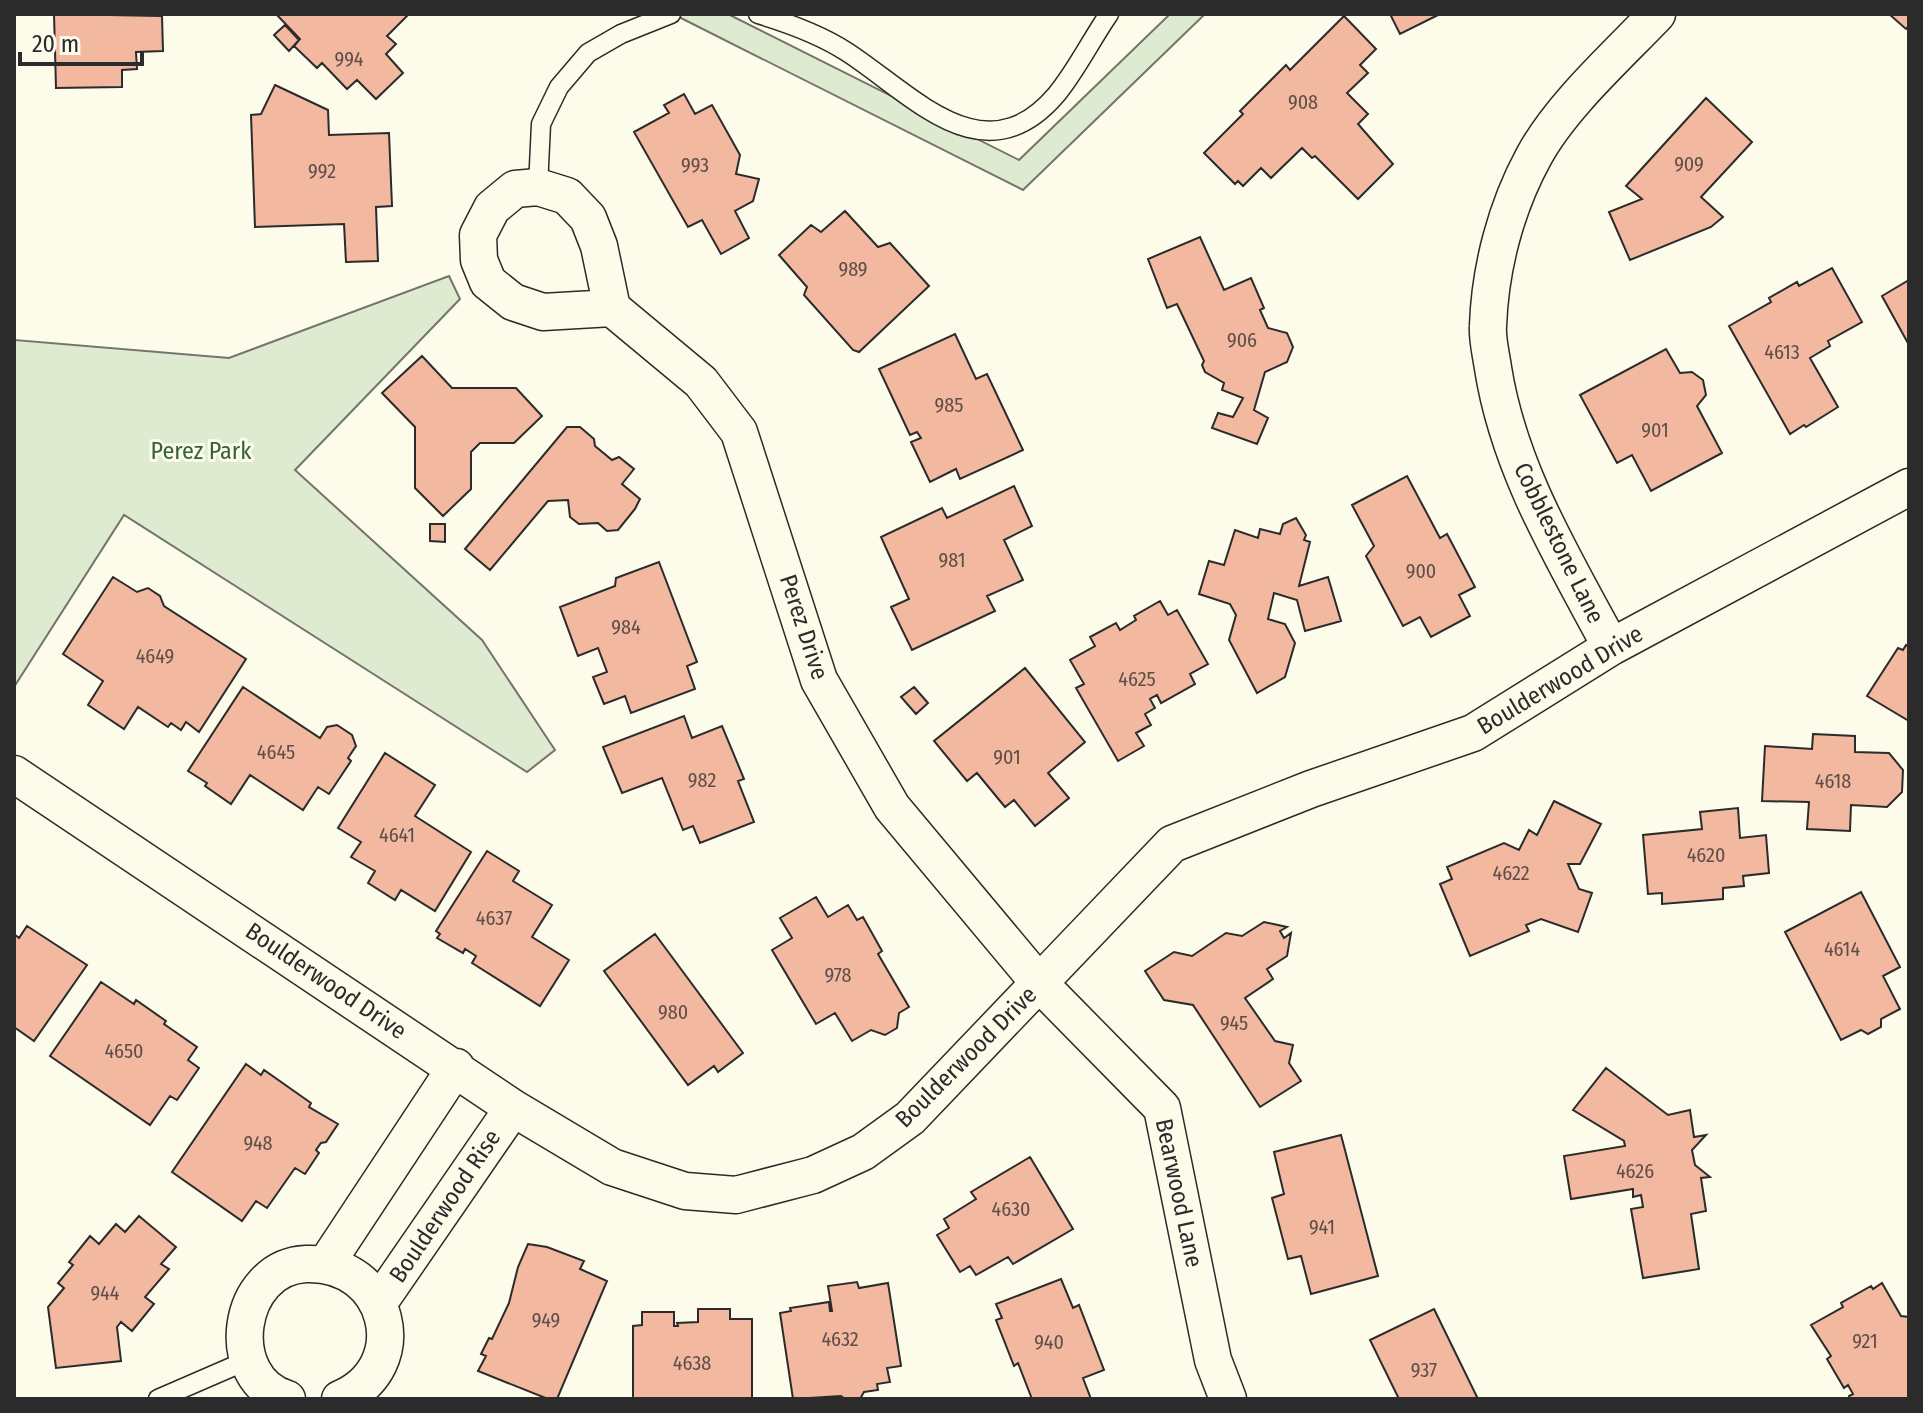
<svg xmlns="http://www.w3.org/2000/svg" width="1923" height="1413" viewBox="0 0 1923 1413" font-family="'Fira Sans Condensed',sans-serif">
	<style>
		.green { fill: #deebd1; stroke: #74746e; stroke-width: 2 }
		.building { fill: #f2b8a0; stroke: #2b2b2b; stroke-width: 2 }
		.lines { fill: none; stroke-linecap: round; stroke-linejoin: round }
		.lane-casing { stroke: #2b2b2b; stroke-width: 21 }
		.street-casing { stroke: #2b2b2b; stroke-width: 39 }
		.lane { stroke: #fdfbea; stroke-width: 18 }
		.street { stroke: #fdfbea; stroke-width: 36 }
		.labels { text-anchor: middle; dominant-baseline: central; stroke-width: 6; stroke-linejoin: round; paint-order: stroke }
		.number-label { font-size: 20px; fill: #5d4e48 }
		.park-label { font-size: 24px; fill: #34623c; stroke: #fdfbea }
		.street-label { font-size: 24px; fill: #2b2b2b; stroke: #fdfbea }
	</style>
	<rect width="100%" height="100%" fill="#fdfbea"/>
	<!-- green -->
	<path class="green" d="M673 14H728L1019 160 1170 14H1205L1023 190Z
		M449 276 460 299 295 470 482 640 555 750 527 772 124 515 14 687 15 340 229 358Z"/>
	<!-- building -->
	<path class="building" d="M54 14 162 16 163 51 136 52 137 69 122 70V87L56 88Z
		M276 14H409L387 36 396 44 386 54 403 73 376 99 357 80 347 89 322 63 317 68 294 46 300 39Z
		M1390 14H1440L1400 34Z
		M1889 14H1909V26L1906 29Z
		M1344 16 1376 49 1360 65 1368 73 1347 93 1368 114 1358 124 1393 164 1358 199 1315 156 1312 158 1302 148 1271 178 1261 168 1243 186 1238 181 1235 184 1204 153 1243 114 1240 111 1286 65 1290 70Z
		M285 25 299 40 289 51 274 35Z
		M275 85 328 110 329 135 389 133 392 206 376 207 378 261 346 262 344 224 255 227 251 115 261 114Z
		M684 94 695 114 712 105 740 155 736 174 759 179 753 201 735 211 749 238 721 254 702 220 688 227 634 132 669 113 664 105Z
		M1706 98 1752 142 1701 197 1723 217 1711 227 1630 260 1609 212 1642 199 1626 186Z
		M845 211 878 247 890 243 929 286 859 352 853 350 804 295 807 287 779 255 811 225 821 232Z
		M1200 237 1224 290 1251 278 1264 308 1260 310 1268 328 1287 333 1293 347 1287 362 1265 372 1254 410 1268 418 1257 444 1212 428 1218 413 1233 417 1243 398 1222 390 1224 383 1205 372 1202 365 1204 361 1177 304 1167 308 1148 259Z
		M1832 268 1862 322 1828 341 1830 346 1810 358 1838 407 1806 427 1804 425 1790 434 1729 326 1771 302 1769 298 1797 282 1799 286Z
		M1909 280V345L1882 296Z
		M955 334 976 379 987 374 1023 450 960 479 956 469 930 482 911 442 921 438 917 432 910 435 879 369Z
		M1666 349 1680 373 1692 372 1703 380 1706 395 1697 406 1722 453 1651 491 1632 455 1617 463 1580 395Z
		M422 356 452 388H516L542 416 514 443H480L471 452V489L443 516 415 488V427L382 393Z
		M567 427H580L594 439 595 446 612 460 619 457 634 469 622 484 640 499 635 509 618 530 607 531 598 523 579 524 570 517 568 500 548 501 490 570 465 549Z
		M1407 476 1440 538 1447 534 1475 587 1459 595 1470 616 1431 637 1420 617 1403 626 1366 556 1374 546 1352 505Z
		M1014 486 1032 526 1004 540 1023 580 987 596 995 611 912 650 891 607 909 599 881 537 942 508 947 518Z
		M1296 518 1306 535 1304 540 1310 542 1299 586 1328 577 1341 621 1305 631 1297 600 1274 593 1268 619 1285 624 1295 643 1285 677 1257 693 1229 640 1236 615 1230 604 1199 594 1209 561 1224 565 1235 530 1258 538 1260 529 1280 534 1283 524Z
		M430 524H445V542L430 541Z
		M659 562 697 662 687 666 695 689 631 713 625 696 604 704 593 677 607 672 598 648 578 656 560 607 615 586 616 578Z
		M113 577 137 592 148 588 160 596 164 606 246 659 199 732 186 722 181 730 171 723 168 727 138 707 124 729 88 705 103 681 63 654Z
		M1160 601 1168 615 1177 610 1208 664 1190 674 1195 684 1161 703 1157 695 1150 699 1155 708 1145 714 1151 725 1136 733 1144 746 1118 761 1076 688 1084 684 1070 660 1095 646 1090 637 1116 623 1120 630 1136 620 1134 616Z
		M1906 645 1909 647V721L1867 696 1898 648 1903 650Z
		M1025 668 1085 742 1048 773 1069 798 1035 826 1014 800 1005 807 977 773 967 781 934 741Z
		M243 687 320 738 327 727 337 725 352 735 356 746 348 758 351 761 329 794 318 787 303 810 250 775 231 804 205 786 207 783 188 771Z
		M914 687 928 703 916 714 901 697Z
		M684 716 692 738 722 726 744 779 738 781 754 822 700 843 693 826 683 830 662 778 622 793 603 747Z
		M1813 734 1855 736V752L1889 753 1903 770 1902 792 1887 807 1851 805 1850 831 1807 829 1809 802 1762 801 1765 746 1812 749Z
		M385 753 435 785 415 816 471 852 435 911 401 890 395 900 368 883 375 871 351 857 361 842 338 828Z
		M1554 801 1601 824 1580 864H1568L1579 889 1592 893 1578 932 1541 919 1526 925 1529 931 1470 956 1440 884 1452 879 1447 867 1504 843 1519 850 1529 830 1537 835Z
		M1738 808 1740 838 1766 835 1769 873 1743 876 1744 886 1723 888V899L1662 904V893L1648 894 1643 835 1702 829 1700 812Z
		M487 851 519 871 513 881 552 905 532 937 569 960 540 1006 472 963 476 956 465 949 463 953 437 938 440 934 436 931Z
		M1861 892 1900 967 1883 976 1900 1009 1881 1019V1027L1868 1034 1861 1030 1841 1040 1785 932Z
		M816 897 828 917 848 905 857 920 863 917 882 951 878 954 909 1007 899 1013 897 1028 885 1035 871 1030 852 1041 835 1013 816 1024 772 950 792 938 780 918Z
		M1264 922 1287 927 1280 931 1284 938 1291 933 1287 956 1267 969 1273 979 1245 998 1275 1041 1293 1045 1289 1063 1301 1081 1260 1107 1193 1005 1164 1000 1145 971 1174 952 1192 956 1226 933 1242 936Z
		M27 926 87 965 34 1041 14 1027V934L19 938Z
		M655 934 743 1053 718 1072 714 1066 688 1085 604 971Z
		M101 982 134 1004 136 1000 166 1021 164 1024 197 1047 188 1060 199 1068 177 1100 170 1096 150 1125 50 1056Z
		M246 1064 261 1075 264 1070 311 1103 309 1107 338 1124 326 1142 321 1143 316 1150 319 1153 305 1174 295 1168 267 1208 256 1201 242 1221 172 1172Z
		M1606 1068 1668 1115 1690 1110 1694 1137 1706 1135 1692 1150 1695 1165 1710 1177 1701 1178 1706 1211 1691 1214 1699 1269 1643 1278 1631 1209 1643 1207 1641 1195 1633 1197V1189L1571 1199 1564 1156 1625 1146 1624 1141 1573 1110Z
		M1341 1135 1378 1276 1311 1294 1301 1256 1288 1259 1272 1198 1284 1194 1274 1152Z
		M1030 1157 1073 1229 1013 1264 1008 1257 976 1275 970 1266 960 1272 937 1235 949 1228 944 1219 976 1199 971 1192Z
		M139 1216 176 1247 161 1264 169 1269 145 1297 154 1304 132 1331 121 1322 117 1327 121 1361 56 1368 48 1307 64 1288 58 1283 73 1265 69 1262 90 1236 99 1244 116 1224 125 1232Z
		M528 1244 547 1247 584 1261 580 1269 607 1281 557 1399H548L478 1371 486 1356 481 1354 489 1338 492 1339 509 1303 518 1267Z
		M1061 1279 1073 1308 1079 1305 1104 1370 1083 1378 1091 1399H1032L1018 1363 1014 1366 996 1320 1002 1318 996 1304Z
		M857 1282 859 1288 888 1283 901 1366 887 1368 890 1382 877 1384 878 1390 864 1392 860 1399H845L841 1396 793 1399 780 1313 791 1311 790 1308 829 1302 830 1311H832L828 1286Z
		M1882 1283 1901 1316 1909 1317V1399H1850L1849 1396 1853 1394 1848 1385 1844 1388 1827 1359 1831 1356 1811 1325 1843 1307 1841 1303 1871 1286 1873 1289Z
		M698 1309H730V1319H752V1399H633V1326L642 1325V1312H674V1326H678L677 1323 698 1322Z
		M1434 1309 1478 1399H1399L1370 1340Z"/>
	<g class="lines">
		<!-- lane casing -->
		<g class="lane-casing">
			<path id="lane" d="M758 14C788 23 821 35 847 52 912 94 984 179 1056 95 1076 71 1091 40 1109 14
				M538 187 541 124 559 87 588 53 621 34 671 14
				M158 1399 248 1360"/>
		</g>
		<!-- street casing -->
		<g class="street-casing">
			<path id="street" d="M612 308 543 312 513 302 488 282 479 260 478 235 492 208 515 189 538 187 567 196 588 218 599 246 612 308 701 382 739 432 819 680 892 807 1040 984 1162 1108 1213 1360 1228 1399
				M1611 647C1563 557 1509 470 1493 368 1491 354 1487 339 1488 326 1490 268 1506 207 1534 156 1561 106 1617 56 1657 14
				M14 774 513 1108 612 1167 685 1191 736 1195 813 1175 863 1152 910 1118 1172 844 1311 789 1473 733 1611 647 1909 487
				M326 1264 456 1067
				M378 1304 513 1108
				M287 1399C221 1379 236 1267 306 1264 390 1261 416 1367 340 1399"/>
		</g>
		<!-- lane -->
		<use href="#lane" class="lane"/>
		<!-- street -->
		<use href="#street" class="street"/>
	</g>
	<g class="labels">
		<!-- number labels -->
		<g class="number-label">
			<text x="349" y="59">994</text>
			<text x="1303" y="102">908</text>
			<text x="1689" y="164">909</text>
			<text x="695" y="165">993</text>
			<text x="322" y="171">992</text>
			<text x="853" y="269">989</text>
			<text x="1242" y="340">906</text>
			<text x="1782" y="352">4613</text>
			<text x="949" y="405">985</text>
			<text x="1655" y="430">901</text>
			<text x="952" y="560">981</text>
			<text x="1421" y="571">900</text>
			<text x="626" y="627">984</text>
			<text x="155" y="656">4649</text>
			<text x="1137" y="679">4625</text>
			<text x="276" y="752">4645</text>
			<text x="1007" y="757">901</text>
			<text x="702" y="780">982</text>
			<text x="1833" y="781">4618</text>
			<text x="397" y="835">4641</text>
			<text x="1706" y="855">4620</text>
			<text x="1511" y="873">4622</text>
			<text x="494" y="918">4637</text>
			<text x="1842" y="949">4614</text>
			<text x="838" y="975">978</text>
			<text x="673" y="1012">980</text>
			<text x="1234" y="1023">945</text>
			<text x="124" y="1051">4650</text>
			<text x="258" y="1143">948</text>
			<text x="1635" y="1171">4626</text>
			<text x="1011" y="1209">4630</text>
			<text x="1322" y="1227">941</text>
			<text x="105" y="1293">944</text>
			<text x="546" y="1320">949</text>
			<text x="840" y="1339">4632</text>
			<text x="1865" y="1341">921</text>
			<text x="1049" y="1342">940</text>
			<text x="692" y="1363">4638</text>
			<text x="1424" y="1370">937</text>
		</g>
		<!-- park labels -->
		<g class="park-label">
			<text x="201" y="451">Perez Park</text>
		</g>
		<!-- street labels -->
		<g class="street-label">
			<text transform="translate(1559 543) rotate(64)">Cobblestone Lane</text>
			<text transform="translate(804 627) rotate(72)">Perez Drive</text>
			<text transform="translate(1560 680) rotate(-31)">Boulderwood Drive</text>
			<text transform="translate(326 981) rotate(34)">Boulderwood Drive</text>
			<text transform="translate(966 1057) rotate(-45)">Boulderwood Drive</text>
			<text transform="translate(1179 1193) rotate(78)">Bearwood Lane</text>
			<text transform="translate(445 1206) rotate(-56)">Boulderwood Rise</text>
		</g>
	</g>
	<!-- border -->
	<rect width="1923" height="1413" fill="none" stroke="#2b2b2b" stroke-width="32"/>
	<!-- scale -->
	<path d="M20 52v12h122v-12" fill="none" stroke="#2b2b2b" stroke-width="4"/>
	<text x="32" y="52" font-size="24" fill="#2b2b2b" stroke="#fdfbea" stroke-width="6" paint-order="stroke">20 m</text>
</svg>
